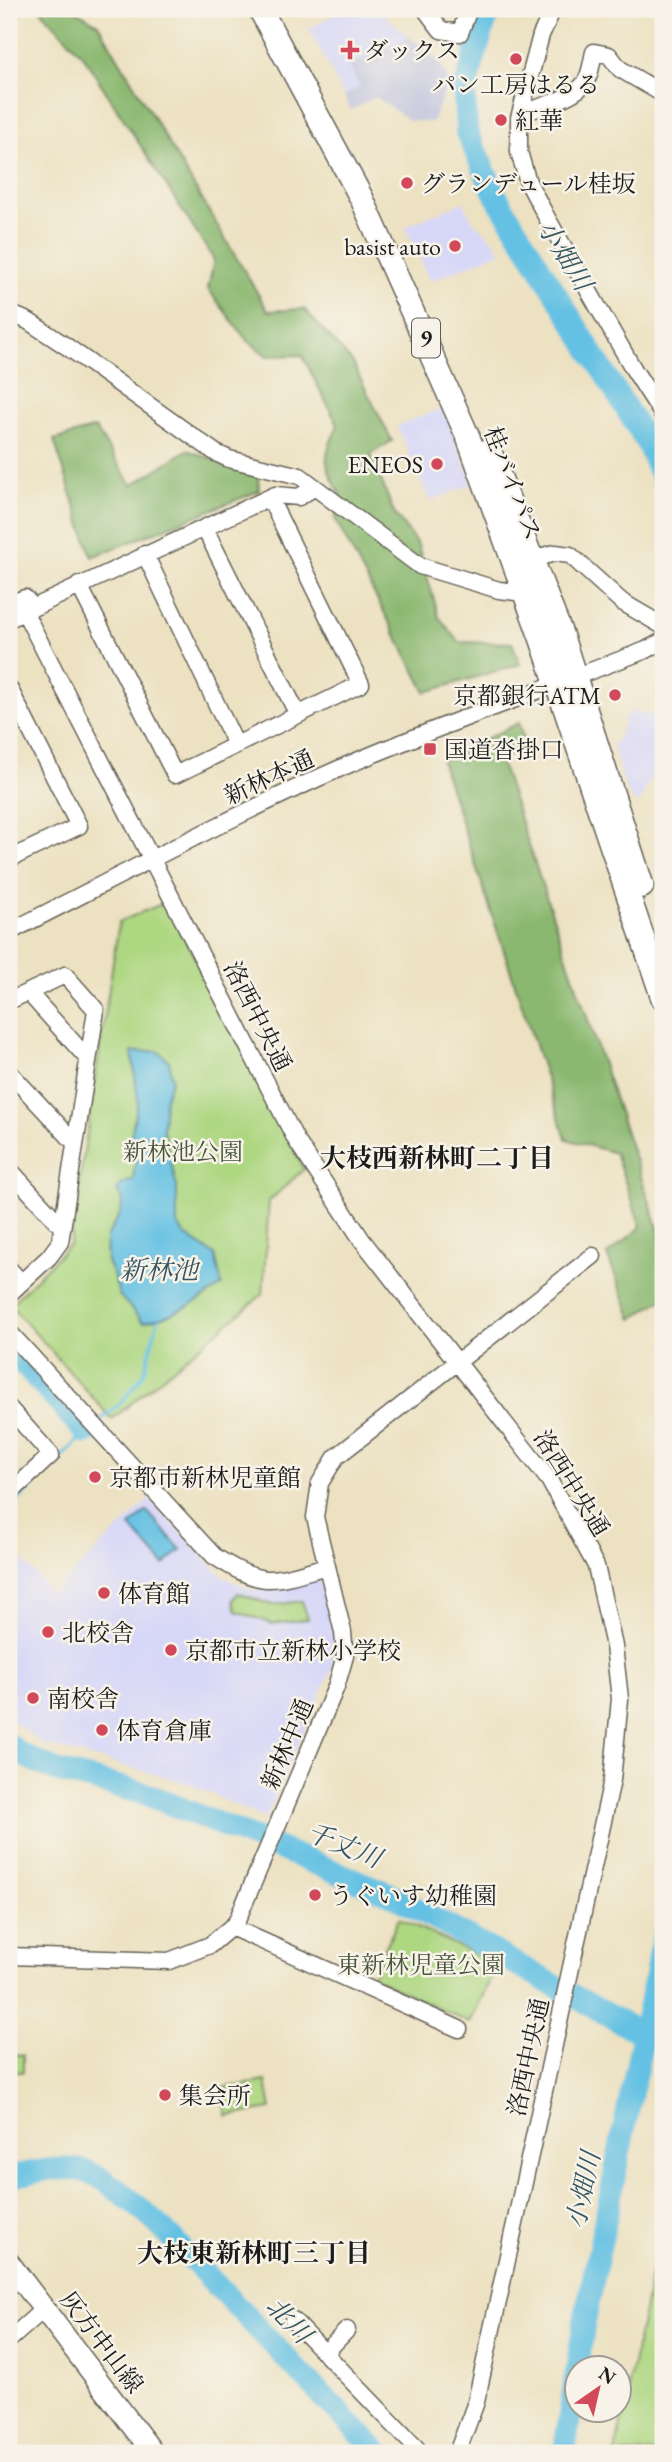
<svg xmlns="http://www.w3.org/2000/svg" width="672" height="2462" viewBox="0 0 672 2462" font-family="'EB Garamond','Noto Serif JP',serif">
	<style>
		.built { fill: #d7d7f8 }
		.industrial { fill: #bfc2dd }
		.green { fill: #aed782; stroke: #657a4f; stroke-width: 2 }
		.forest { fill: #8ab870; stroke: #536a46; stroke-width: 2 }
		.water { fill: #65c1e3; stroke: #406e80; stroke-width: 2 }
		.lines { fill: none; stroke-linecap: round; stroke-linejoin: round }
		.stream { stroke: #65c1e3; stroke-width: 3.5 }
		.river { stroke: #65c1e3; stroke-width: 23 }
		.minor-casing { stroke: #656156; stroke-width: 19 }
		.major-casing { stroke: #656156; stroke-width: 24 }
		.highway-casing { stroke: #656156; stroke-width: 26 }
		.minor { stroke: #fff; stroke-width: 16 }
		.major { stroke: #fff; stroke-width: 21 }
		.highway { stroke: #fff; stroke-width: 23 }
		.poi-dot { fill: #d1495b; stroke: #f7f3e8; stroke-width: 2.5 }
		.labels { text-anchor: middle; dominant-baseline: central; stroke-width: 5; stroke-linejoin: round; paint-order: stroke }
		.shield { fill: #f7f3e8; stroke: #5e5c59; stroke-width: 2 }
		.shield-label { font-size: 23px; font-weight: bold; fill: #1c1c1c }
		.poi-label { font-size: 24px; fill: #1c1c1c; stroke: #f7f3e8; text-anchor: start }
		.street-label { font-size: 24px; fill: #1c1c1c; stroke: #f7f3e8 }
		.park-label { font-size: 24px; fill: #48543b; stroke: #f7f3e8 }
		.water-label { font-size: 26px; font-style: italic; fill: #365662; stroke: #f7f3e8 }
		.neighbourhood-label { font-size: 26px; font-weight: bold; fill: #1c1c1c; stroke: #f7f3e8 }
	</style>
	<rect width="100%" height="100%" fill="#f7f3e8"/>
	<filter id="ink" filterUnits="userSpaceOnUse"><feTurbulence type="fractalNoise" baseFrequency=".0143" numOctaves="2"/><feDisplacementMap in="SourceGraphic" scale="14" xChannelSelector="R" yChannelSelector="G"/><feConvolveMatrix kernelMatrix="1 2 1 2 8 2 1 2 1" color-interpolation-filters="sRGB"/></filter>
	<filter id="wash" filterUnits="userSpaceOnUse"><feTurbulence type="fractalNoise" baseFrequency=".00686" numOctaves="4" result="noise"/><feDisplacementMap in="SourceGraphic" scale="28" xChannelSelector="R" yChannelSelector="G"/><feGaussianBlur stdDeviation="1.57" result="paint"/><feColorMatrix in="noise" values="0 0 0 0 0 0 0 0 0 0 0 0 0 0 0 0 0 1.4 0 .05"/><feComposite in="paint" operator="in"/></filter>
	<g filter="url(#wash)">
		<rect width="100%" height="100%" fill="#ece1c1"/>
		<!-- built -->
		<path class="built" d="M344 9H378L409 37 349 66 360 87 344 96 309 29Z
			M463 202 472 220 492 239 501 252 430 281 405 227Z
			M444 408 472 484 430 501 397 426Z
			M628 711 663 717V753L640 801 636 804 626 789 612 743 617 741Z
			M150 1499 220 1574 234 1582 252 1590H276L319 1578 334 1632 332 1669 265 1819 188 1783 45 1745 9 1719V1545L52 1593Z"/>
		<!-- industrial -->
		<path class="industrial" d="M409 37 439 62 449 81 432 122 410 121 376 97 351 110 344 96 360 87 349 66Z"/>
		<!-- green -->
		<path class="green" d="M166 902 304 1169 269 1201 263 1294 112 1419 10 1305 70 1244 119 922Z
			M238 1593 272 1605 302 1601 308 1619 273 1624 236 1611 233 1600Z
			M399 1918 497 1965 470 2023 372 1977Z
			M9 2055H23V2072H9Z
			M266 2081 271 2109 227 2116 222 2088Z
			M663 2218V2453H615Z"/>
		<!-- forest -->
		<path class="forest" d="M40 9H73L98 24 268 311 304 309 352 362 392 441 371 454 394 513 418 545 439 617 459 642 512 643 520 664 426 692 335 519 341 496C323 461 322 461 338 425L302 355 267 356 246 339 208 289 214 260 83 56Z
			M95 428 132 485 187 450 258 475 259 491 92 557 54 440Z
			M519 723 525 744 500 760 660 1233 663 1299 632 1319 607 1255 641 1227 615 1153 566 1139 441 760Z"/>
		<!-- water -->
		<path class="water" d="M158 1051 169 1061 172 1079 165 1099 163 1130 177 1187V1224L185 1235 215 1255 222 1285C202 1301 168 1318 143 1322L119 1295 114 1277 107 1262 106 1238 120 1214 123 1200 117 1191 122 1184 133 1180 136 1157 131 1136 138 1101 132 1052Z
			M147 1511 181 1550 164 1565 130 1526Z"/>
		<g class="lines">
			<!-- stream -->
			<path class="stream" d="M97 1423 121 1403 144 1374 158 1320
				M9 1509 91 1428"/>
			<!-- river -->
			<path class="river" d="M489 9 464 92 467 133 496 196 646 441 663 479
				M9 1348 86 1433
				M9 1745 20 1754 57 1771 146 1794 392 1895 642 2034
				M9 2177C34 2172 68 2163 93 2174 106 2180 117 2190 128 2198 163 2226 192 2260 223 2292 274 2346 326 2400 379 2453
				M564 2453 584 2324 663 1939"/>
		</g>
	</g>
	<g filter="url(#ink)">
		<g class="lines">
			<!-- minor casing -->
			<g class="minor-casing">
				<path id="minor" d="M425 9 441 30 460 33 469 9
					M553 9 541 35 519 118V152L528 182 547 218 634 370 663 415
					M521 113C536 109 573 97 583 85 591 76 591 64 594 52L609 55 620 69 663 94
					M9 313 28 321 66 346 216 453 229 459 300 476 420 566 499 590 525 593
					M205 529 298 715
					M145 554 236 745
					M524 561 555 553 570 555 622 602 663 626
					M79 585 175 775 361 684 270 499
					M9 604 25 598 33 607
					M24 611 296 1140 362 1240 549 1480 596 1566 614 1646 620 1699 612 1780 476 2402 457 2453
					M9 619 275 495 299 497 315 487
					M9 688 79 826 9 859
					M9 932C120 876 229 817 343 767 442 724 545 689 646 650L663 641
					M28 992 88 1059
					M9 1001 65 975 96 1010 60 1242 49 1257 9 1294
					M9 1072 75 1143
					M9 1169 62 1227
					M9 1269 21 1282
					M9 1332 214 1556C265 1589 272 1581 327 1566
					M9 1408 51 1455 9 1494
					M231 1927 459 2029
					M9 1956 169 1961 210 1945 236 1923 336 1687 345 1656 343 1632 315 1517 320 1483 336 1457 593 1256
					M293 2320 421 2453
					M9 2340 45 2308
					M325 2353 347 2330"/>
			</g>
			<!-- major casing -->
			<g class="major-casing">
				<path id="major" d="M9 2263 153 2453"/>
			</g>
			<!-- highway casing -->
			<g class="highway-casing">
				<path id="highway" d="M260 9 362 199 468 437 542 640 663 998
					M489 450 561 634 642 886"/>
			</g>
			<!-- minor -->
			<use href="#minor" class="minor"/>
			<!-- major -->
			<use href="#major" class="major"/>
			<!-- highway -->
			<use href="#highway" class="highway"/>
		</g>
	</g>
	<!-- markers -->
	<g class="poi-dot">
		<path d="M346.5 39.5h7v7h7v7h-7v7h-7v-7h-7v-7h7z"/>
		<circle cx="516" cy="59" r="7"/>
		<circle cx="501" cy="120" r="7"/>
		<circle cx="407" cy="183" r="7"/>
		<circle cx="455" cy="246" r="7"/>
		<circle cx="437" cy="464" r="7"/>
		<circle cx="615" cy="695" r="7"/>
		<rect x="423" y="742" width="14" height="14" rx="3.5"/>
		<circle cx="95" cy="1477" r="7"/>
		<circle cx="104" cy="1593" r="7"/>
		<circle cx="48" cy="1632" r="7"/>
		<circle cx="171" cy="1650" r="7"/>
		<circle cx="33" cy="1698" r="7"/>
		<circle cx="102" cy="1730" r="7"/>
		<circle cx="315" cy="1895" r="7"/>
		<circle cx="165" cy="2095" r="7"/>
	</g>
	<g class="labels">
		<!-- shield labels -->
		<rect class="shield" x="412" y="318.5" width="28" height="39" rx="5"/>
		<g class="shield-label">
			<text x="426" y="338">9</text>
		</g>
		<!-- poi labels -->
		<g class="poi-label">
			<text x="364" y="50">ダックス</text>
			<text x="516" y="84" text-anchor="middle">パン工房はるる</text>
			<text x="515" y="120">紅華</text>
			<text x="421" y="183">グランデュール桂坂</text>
			<text x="441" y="246" text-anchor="end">basist auto</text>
			<text x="423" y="464" text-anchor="end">ENEOS</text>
			<text x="601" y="695" text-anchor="end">京都銀行ATM</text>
			<text x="444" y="749">国道沓掛口</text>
			<text x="109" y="1477">京都市新林児童館</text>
			<text x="118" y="1593">体育館</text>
			<text x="62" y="1632">北校舎</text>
			<text x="185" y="1650">京都市立新林小学校</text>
			<text x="47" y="1698">南校舎</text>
			<text x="116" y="1730">体育倉庫</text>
			<text x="329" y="1895">うぐいす幼稚園</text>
			<text x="179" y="2095">集会所</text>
		</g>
		<!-- street labels -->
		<g class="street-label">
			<text transform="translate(513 483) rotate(69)">桂バイパス</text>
			<text transform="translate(269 777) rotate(-25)">新林本通</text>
			<text transform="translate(258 1016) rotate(63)">洛西中央通</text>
			<text transform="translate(572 1483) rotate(58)">洛西中央通</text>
			<text transform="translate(287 1744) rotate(-67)">新林中通</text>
			<text transform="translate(528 2057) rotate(-78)">洛西中央通</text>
			<text transform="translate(102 2342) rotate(53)">灰方中山線</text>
		</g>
		<!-- park labels -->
		<g class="park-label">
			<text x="183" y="1151">新林池公園</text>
			<text x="421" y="1964">東新林児童公園</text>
		</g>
		<!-- water labels -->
		<g class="water-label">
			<text transform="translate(565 255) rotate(58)">小畑川</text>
			<text x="159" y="1270">新林池</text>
			<text transform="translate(344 1845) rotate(22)">千丈川</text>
			<text transform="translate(583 2190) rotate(-78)">小畑川</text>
			<text transform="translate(289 2320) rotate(46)">北川</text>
		</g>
		<!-- neighbourhood labels -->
		<g class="neighbourhood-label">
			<text x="437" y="1158">大枝西新林町二丁目</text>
			<text x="254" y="2253">大枝東新林町三丁目</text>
		</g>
	</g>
	<!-- margin -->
	<rect width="672" height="2462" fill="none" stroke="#f7f3e8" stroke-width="35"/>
	<!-- north arrow -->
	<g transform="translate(598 2389) rotate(34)"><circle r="33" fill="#f7f3e8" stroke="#9f9d96" stroke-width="2"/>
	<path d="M0-5L12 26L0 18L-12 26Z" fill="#d1495b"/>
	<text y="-10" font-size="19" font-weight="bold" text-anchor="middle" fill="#1c1c1c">N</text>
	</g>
</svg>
